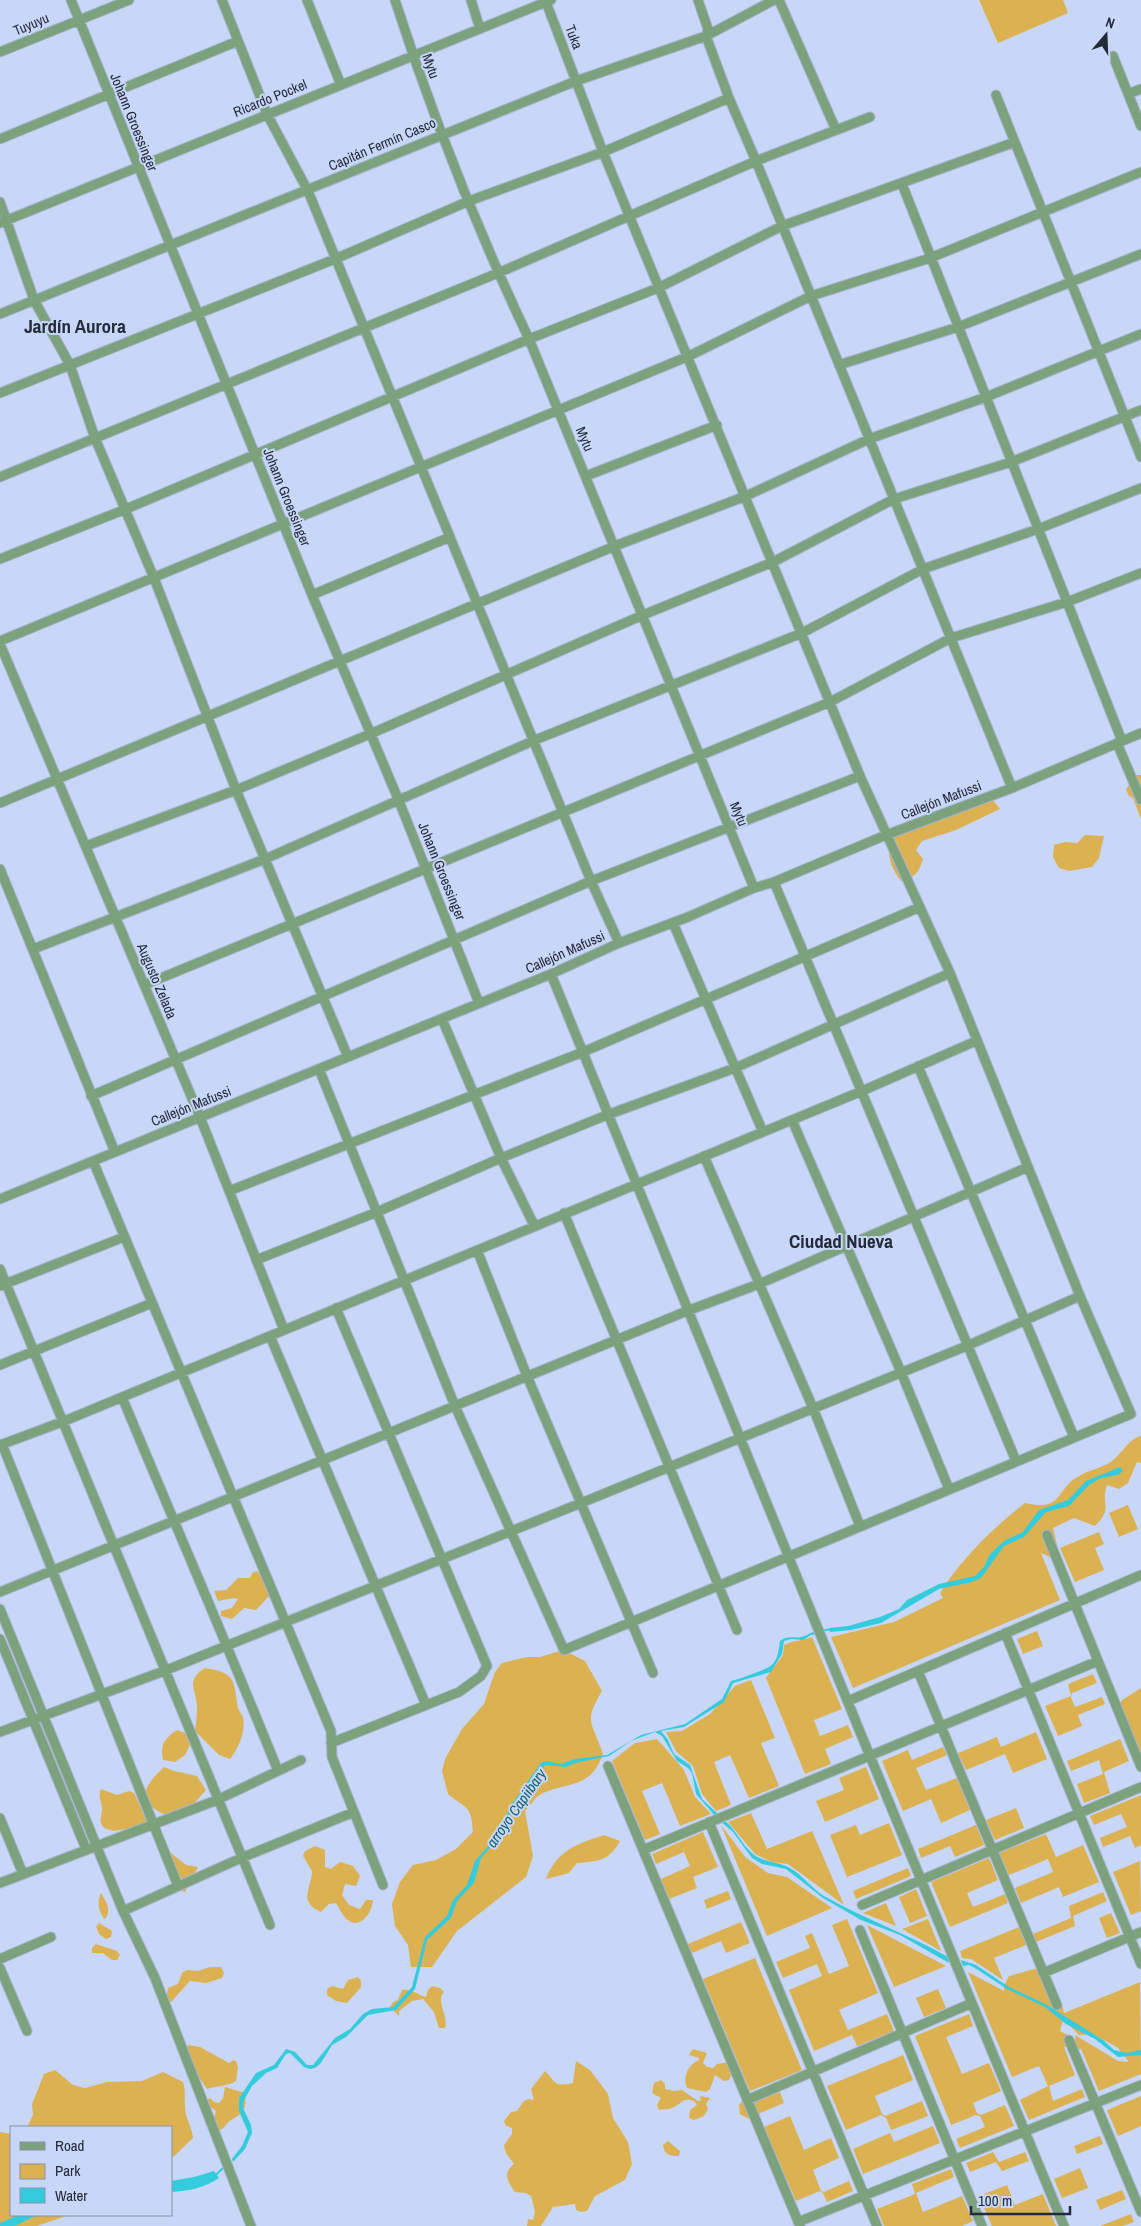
<svg xmlns="http://www.w3.org/2000/svg" width="1141" height="2226" viewBox="0 0 1141 2226" font-family="'Archivo Narrow',sans-serif">
	<style>
		.green { fill: #dbb152; fill-rule: evenodd }
		.water { fill: #34ccdc }
		.lines { fill: none; stroke-linecap: round; stroke-linejoin: round }
		.stream { stroke: #34ccdc; stroke-width: 2 }
		.minor-casing { stroke: #a7b4d1; stroke-width: 11 }
		.minor { stroke: #7ca27d; stroke-width: 9 }
		.labels { text-anchor: middle; dominant-baseline: central; stroke-width: 4; stroke-linejoin: round; paint-order: stroke }
		.street-label { font-size: 14px; fill: #232a39; stroke: #c8d7f7 }
		.water-label { font-size: 15px; font-style: italic; fill: #11626b; stroke: #c8d7f7 }
		.district-label { font-size: 19px; font-weight: bold; fill: #232a39; stroke: #c8d7f7 }
	</style>
	<rect width="100%" height="100%" fill="#c8d7f7"/>
	<!-- green -->
	<path class="green" d="M979 0H1063L1068 13 998 43Z
		M1133 775H1141V819L1133 798 1129 796 1126 790Z
		M992 799 1000 809 956 830 922 841 916 850 923 859C919 872 915 878 901 881 891 868 886 854 890 838L910 825Z
		M1085 835 1104 836 1099 858 1092 867 1069 871 1059 868 1053 857 1054 845 1065 842 1077 843Z
		M1141 1436V1463L1137 1462 1128 1483 1119 1489 1107 1485C1100 1505 1114 1507 1095 1526L1074 1518 1053 1528 1059 1553 1054 1559 1041 1553 1060 1600 853 1688 831 1637 894 1622 943 1598 940 1593C963 1557 992 1529 1025 1503 1064 1512 1054 1490 1079 1476 1089 1470 1102 1468 1112 1461 1122 1454 1128 1439 1141 1436Z
		M1128 1505 1138 1529 1119 1537 1109 1513Z
		M1099 1532 1104 1544 1095 1548 1104 1570 1075 1582 1060 1548Z
		M257 1571 266 1579 271 1594 256 1610 244 1608 232 1619 221 1616V1611L232 1608 238 1599 234 1598 218 1601 214 1591 226 1590 238 1578H250L252 1573Z
		M1037 1631 1043 1646 1023 1654 1017 1639Z
		M812 1637 842 1709 814 1720 820 1736 848 1725 853 1737 825 1749 831 1764 805 1774 766 1678 783 1655 784 1645C794 1640 802 1641 812 1637Z
		M563 1650 585 1661 602 1691C583 1723 592 1721 603 1754 590 1790 568 1781 541 1794 535 1797 530 1806 525 1811L533 1856 526 1877 457 1931 432 1967H411L408 1945 395 1926 392 1904 400 1882 413 1865 436 1860 456 1849 473 1832C471 1804 467 1810 448 1794L442 1771 445 1759 462 1729 484 1704 495 1672 502 1663 527 1657H540Z
		M205 1668C238 1673 233 1682 238 1708 239 1712 243 1715 243 1718 246 1732 238 1749 230 1759L219 1755 195 1731C196 1723 197 1714 197 1706 196 1688 185 1681 205 1668Z
		M1093 1674 1097 1683 1072 1693 1071 1697 1075 1707 1102 1697 1105 1704 1078 1715 1082 1726 1058 1736 1045 1706 1071 1696 1068 1684Z
		M751 1680 775 1738 761 1743 779 1786 749 1798 730 1755 714 1762 731 1805 716 1811 702 1794 693 1766 676 1751 666 1732 682 1731 710 1714 735 1686Z
		M1141 1688V1757L1130 1730 1118 1710 1122 1700Z
		M177 1730 187 1734 190 1745 185 1755 175 1762 163 1760C160 1745 164 1739 177 1730Z
		M1036 1732 1047 1759 1013 1773 1005 1754 966 1770 958 1753 997 1737 1001 1747Z
		M657 1739 684 1770 695 1797 711 1814 680 1826 662 1783 642 1791 660 1834 645 1840 612 1761 635 1743Z
		M1120 1739 1129 1761 1104 1772 1110 1793 1084 1803 1077 1784 1103 1774 1099 1760 1071 1771 1067 1761Z
		M943 1747 947 1755 916 1768 926 1790 957 1778 970 1810 941 1823 931 1799 903 1811 882 1761 908 1750 912 1760Z
		M164 1767 174 1771 197 1776 206 1790 190 1808 168 1816C134 1802 143 1787 164 1767Z
		M866 1767 879 1799 825 1822 816 1801 844 1790 839 1778Z
		M101 1789 117 1795 129 1791 134 1793 149 1825 114 1831 104 1828C97 1819 103 1816 102 1807 101 1800 98 1797 101 1789Z
		M1141 1795V1845L1135 1848 1130 1836 1103 1847 1100 1838 1127 1827 1121 1814 1094 1825 1090 1816Z
		M1016 1808 1024 1828 995 1840 986 1820Z
		M751 1813 767 1849 812 1831 844 1905 788 1864 771 1862 755 1854 728 1822Z
		M889 1823 902 1855 847 1877 830 1835 856 1825 860 1835Z
		M721 1825 745 1857 768 1873 787 1877 832 1908 767 1936Z
		M976 1825 984 1845 955 1857 950 1846 921 1858 918 1849Z
		M703 1832 718 1867 693 1877 697 1888 669 1899 661 1879 690 1866 684 1852 656 1864 652 1854Z
		M1046 1834 1056 1857 1083 1845 1099 1882 1063 1897 1059 1887 1021 1903 1015 1888 1053 1872 1048 1859 1009 1875 999 1853Z
		M604 1835 620 1841C609 1861 599 1861 577 1863L569 1873 546 1879C557 1850 577 1844 604 1835Z
		M315 1846 325 1850V1867L331 1869 340 1862 353 1866 360 1876 356 1886 345 1884 342 1895 349 1905 360 1909 366 1900H373C372 1915 357 1933 344 1916 340 1912 340 1907 335 1903L329 1904 321 1912C297 1902 312 1887 312 1871L303 1856 305 1851Z
		M167 1850 186 1865 198 1867 185 1892C169 1888 174 1882 170 1871 168 1864 162 1861 162 1853Z
		M989 1858 998 1880 967 1893 973 1907 1005 1894 1008 1903 950 1927 931 1882Z
		M1140 1861 1141 1911 1131 1915 1113 1872Z
		M908 1868 911 1876 856 1899 853 1891Z
		M916 1889 927 1916 910 1923 899 1897Z
		M728 1891 731 1899 707 1909 704 1900Z
		M1103 1892 1107 1901 1073 1916 1075 1926 1036 1942 1033 1934 1071 1918 1069 1906Z
		M101 1893C106 1902 112 1910 105 1919 98 1912 97 1901 101 1893Z
		M886 1903 896 1926 863 1913Z
		M1111 1913 1120 1933 1107 1938 1099 1918Z
		M847 1919 878 1993 839 2010 848 2030 887 2014 894 2031 857 2046 852 2035 814 2051 789 1990 822 1976 817 1964 783 1978 776 1962 810 1948 805 1936 812 1933 829 1974 849 1966 832 1925Z
		M928 1919 941 1951 902 1929Z
		M741 1922 750 1943 726 1953 721 1941 692 1953 688 1944Z
		M99 1923 112 1931 111 1937 106 1939 99 1934 96 1927Z
		M867 1925 946 1966 894 1987Z
		M1019 1927 1026 1945 994 1958 1003 1980 971 1959 962 1958 960 1951Z
		M96 1944 117 1951 120 1955 117 1960H112L103 1953H92V1948Z
		M755 1958 802 2070 750 2091 703 1979Z
		M210 1967H221L224 1973 222 1978 206 1983 190 1981 171 2002 166 2000 168 1988 178 1984 182 1973 187 1970 198 1971Z
		M1038 1968 1050 1997 1062 2004 1064 2013 1140 1982 1141 2074 1099 2091 1081 2049 1064 2047 1075 2075 1049 2086 1053 2101 1082 2089 1085 2097 1029 2120 1020 2100 1048 2086 1039 2066 1012 2077 968 1972 1004 1991V1986L1009 1976ZM1064 2016 1068 2018 1071 2027 1079 2035 1093 2034 1118 2048 1129 2062 1118 2061 1075 2035 1076 2039 1060 2031Z
		M358 1977 361 1981V1987L347 2003 336 2001 327 1995V1989L332 1986 343 1989 348 1980Z
		M432 1986 440 1988 444 1992C435 2001 449 2016 445 2028H439L434 2012 423 1999 412 2001 399 2011V2016L390 2007 393 2002 398 2000 402 1990C411 1988 418 1995 426 1997L428 1990Z
		M938 1989 946 2008 924 2017 916 1998Z
		M969 2014 973 2026 946 2037 962 2074 989 2063 1001 2091 973 2103 977 2113 981 2115 1005 2105 1014 2126 960 2148 956 2139 985 2127 980 2116 976 2115 951 2125 915 2036Z
		M188 2045 200 2047 229 2063 234 2060 236 2061 238 2067 236 2081C228 2086 216 2086 207 2089L194 2070 187 2051Z
		M693 2049 707 2053 703 2063 707 2067 713 2068 717 2064 729 2062 734 2069 729 2080 724 2081 715 2075 710 2089 706 2092 687 2088C682 2076 689 2064 699 2060V2058L689 2055Z
		M903 2055 913 2080 875 2096 882 2114 885 2116 922 2101 928 2116 891 2130 886 2118 881 2115 846 2130 827 2086Z
		M576 2061 590 2070 608 2094 613 2118 628 2142 632 2164 625 2180 595 2196 587 2211 581 2212 576 2210 575 2204 553 2207 541 2226H527L528 2219 533 2220 535 2212 531 2196 526 2193 515 2192C508 2182 502 2173 514 2164 509 2156 505 2155 504 2145L512 2134V2128L506 2126 504 2121 511 2112 517 2111 523 2102 528 2099 534 2100 531 2089 545 2071C557 2083 553 2087 573 2083Z
		M55 2070 73 2085 85 2088 107 2082 142 2081 163 2072 183 2082C186 2091 184 2097 185 2107 185 2118 192 2127 193 2138L171 2159V2127H27L33 2115 32 2104 44 2074Z
		M661 2080 665 2084V2089L674 2091 682 2090 698 2101H701L700 2096 710 2098 706 2104 708 2109 704 2116 694 2120 689 2118 690 2110 697 2105 694 2101C682 2097 682 2104 672 2108 668 2110 663 2109 659 2110L657 2105 661 2098 652 2093 654 2083Z
		M225 2087 245 2093C247 2110 243 2113 231 2120 225 2124 225 2129 218 2131L213 2122 216 2111 208 2105 205 2101 210 2098 214 2102 219 2103 223 2098Z
		M780 2092 784 2103 760 2113 758 2117 749 2119 740 2114 739 2105C744 2098 749 2099 755 2102Z
		M1141 2096V2126L1118 2136 1107 2110Z
		M790 2116 804 2150 831 2138 839 2158 813 2170 821 2191 824 2192 849 2181 853 2191 827 2202 823 2193 820 2191 796 2201 764 2127Z
		M933 2126 940 2143 863 2174 853 2149 890 2133 894 2142Z
		M0 2132 11 2134V2215H69L37 2226H0Z
		M1100 2136 1103 2144 1077 2154 1074 2146Z
		M668 2141 680 2151 679 2156C670 2156 664 2155 663 2145Z
		M993 2152 999 2162 1025 2152 1029 2161 1002 2171 996 2162 970 2172 966 2163Z
		M1080 2168 1088 2188 1062 2198 1054 2179Z
		M951 2169 954 2177 916 2193 923 2212 962 2196 973 2221 962 2226H884L877 2209 915 2194 912 2184Z
		M1007 2185 1015 2205 1043 2194 1056 2226H992L979 2196Z
		M1122 2190 1126 2199 1100 2210 1096 2200Z
		M1131 2214 1134 2222 1123 2226H1100Z"/>
	<!-- water -->
	<path class="water" d="M1120 1467 1123 1471 1118 1475 1101 1478 1089 1485 1069 1506 1046 1512 1024 1537 1004 1546 981 1578 972 1582 939 1589 881 1623 851 1630 830 1632 829 1628 848 1626 880 1617 899 1609 907 1600 939 1584 975 1576 984 1567 990 1554 1004 1541 1023 1532 1039 1510 1068 1500 1086 1481Z
		M816 1631 817 1634 811 1635 803 1640 791 1639 784 1641 782 1654 771 1672 733 1683 724 1702 684 1727 661 1731 668 1740 674 1754 690 1765 702 1799 719 1815 716 1817 696 1794 692 1773 688 1768 677 1761 662 1736 655 1732 631 1741 609 1756 575 1763 566 1767 545 1765 507 1820 506 1830 481 1858 474 1883 457 1901 451 1918 427 1940 415 1989 396 2010 368 2015 346 2037 332 2045 321 2063 315 2068 310 2069 304 2067 290 2053 286 2054 277 2068 266 2073 252 2086 244 2100 243 2108 251 2125 252 2133 245 2149 233 2162 232 2159 242 2146 248 2132 239 2111V2098L256 2073 274 2065 286 2049 295 2052 307 2065H313L335 2038 350 2029 363 2014 372 2009 393 2007 412 1987 425 1937 447 1916 453 1900 467 1885 475 1861 500 1833 510 1807 541 1763 546 1761 561 1764 575 1759 607 1755 641 1735 685 1724 722 1699 731 1681C740 1679 746 1676 755 1673 775 1666 777 1663 780 1641 789 1634 796 1640 804 1636 808 1635 811 1632 816 1631Z
		M723 1819C736 1829 741 1844 753 1854 764 1863 777 1861 788 1867 802 1874 811 1888 824 1896 864 1919 908 1934 948 1957L949 1963 900 1935 861 1920 823 1898 786 1869 762 1864 752 1858 733 1832 720 1821Z
		M961 1960 976 1965 1009 1987 1047 2005 1103 2040 1114 2050 1127 2053 1141 2050V2055L1118 2057 1095 2039 1066 2024 1045 2007 1007 1989 978 1970 969 1965 963 1966Z
		M214 2171 219 2178C204 2188 189 2191 171 2192V2181L194 2177Z
		M18 2215H37L15 2226H0V2223Z"/>
	<g class="lines">
		<!-- stream -->
		<path class="stream" d="M821 1631 831 1629
			M215 2176 224 2167"/>
		<!-- minor casing -->
		<g class="minor-casing">
			<path id="minor" d="M71 0 312 595 399 801 479 1003
				M222 0 267 114 308 191 591 881 619 943
				M307 0 341 85
				M395 0C432 116 477 229 529 339L754 888
				M471 0 480 29
				M698 0 708 29 706 36 729 98 756 161 1012 788
				M779 0 836 130
				M0 52 129 0
				M1113 56 1141 126
				M1128 94 1141 89
				M996 95 1141 457
				M0 139 238 41
				M902 184 1122 741
				M0 202 34 300 70 365 95 438 154 578 236 790 348 1057
				M0 223 551 0
				M0 314 576 81 706 36 774 0
				M839 365 958 327 1141 254
				M0 393 335 259 469 201 603 152 729 98
				M586 476 717 425
				M0 477 498 273 756 161 870 117
				M0 559 126 509 529 339 658 288 782 226 1015 142
				M312 595 450 537
				M0 641 689 356 811 296 930 258 1141 172
				M0 644 200 1117 284 1330
				M1117 743 1141 800
				M0 803 615 546 746 496 869 439 986 397 1141 334
				M86 846 236 790 370 734 643 615 773 562 894 499 1011 462 1141 410
				M0 869 115 1152
				M774 882 1016 1461
				M673 923 763 1132
				M33 949 265 859 535 740 802 633 923 569 1038 529 1141 488
				M551 974C719 1393 892 1809 1064 2226
				M144 985 830 702 951 638 1067 602 1141 573
				M442 1019 501 1158 534 1225
				M918 1066 1074 1437
				M319 1069 455 1406 564 1650 1131 1414 1080 1296 950 973 860 776 603 152 546 2
				M91 1096 591 881 860 776
				M792 1120 901 1372 949 1489
				M704 1156 813 1408 860 1526
				M93 1161 331 1731 332 1757 383 1885
				M229 1191 583 1052 920 907
				M0 1199 551 974 619 943 688 917 754 888 774 882 886 835 1012 788 1141 733
				M564 1213 737 1630
				M477 1250 527 1376 653 1673
				M256 1260 377 1212 501 1158 607 1115 735 1068 950 973
				M0 1269 270 1925
				M0 1286 124 1237
				M270 1336 426 1705
				M0 1365 152 1303
				M122 1397C174 1522 228 1646 278 1771
				M2 1444 178 1886
				M0 1445 62 1422 862 1091 976 1041
				M1047 1535 1141 1767
				M0 1592 687 1311 759 1284 1028 1167
				M0 1609 123 1911 155 1978 251 2226
				M1005 1633 1141 1964
				M0 1639 86 1849
				M918 1671 1057 2005
				M848 1701 1141 1575
				M0 1732 164 1671 581 1503 969 1345 1080 1296
				M331 1743 459 1692 481 1676 487 1666 336 1308
				M608 1766 800 2226
				M0 1818 23 1874
				M709 1822 877 2226
				M643 1850 1098 1661
				M0 1883 217 1800 301 1760
				M862 1905 1141 1787
				M123 1911 241 1858 354 1812
				M860 1930 982 2226
				M0 1959 51 1937
				M0 1968 27 2031
				M1043 1973 1141 1932
				M1069 2040 1141 2212
				M747 2100 972 2003
				M798 2222 1141 2085"/>
		</g>
		<!-- minor -->
		<use href="#minor" class="minor"/>
	</g>
	<g class="labels">
		<!-- street labels -->
		<g class="street-label">
			<text transform="translate(31 24) rotate(-23)">Tuyuyu</text>
			<text transform="translate(574 37) rotate(69)">Tuka</text>
			<text transform="translate(431 66) rotate(70)">Mytu</text>
			<text transform="translate(270 98) rotate(-22)">Ricardo Pockel</text>
			<text transform="translate(134 122) rotate(68)">Johann Groessinger</text>
			<text transform="translate(382 144) rotate(-23)">Capitán Fermín Casco</text>
			<text transform="translate(585 439) rotate(67)">Mytu</text>
			<text transform="translate(287 497) rotate(68)">Johann Groessinger</text>
			<text transform="translate(941 800) rotate(-21)">Callejón Mafussi</text>
			<text transform="translate(739 814) rotate(67)">Mytu</text>
			<text transform="translate(442 871) rotate(68)">Johann Groessinger</text>
			<text transform="translate(565 952) rotate(-24)">Callejón Mafussi</text>
			<text transform="translate(157 981) rotate(67)">Augusto Zelada</text>
			<text transform="translate(191 1106) rotate(-22)">Callejón Mafussi</text>
		</g>
		<!-- water labels -->
		<g class="water-label">
			<text transform="translate(516 1808) rotate(-55)">arroyo Capiibary</text>
		</g>
		<!-- district labels -->
		<g class="district-label">
			<text x="75" y="326">Jardín Aurora</text>
			<text x="841" y="1241">Ciudad Nueva</text>
		</g>
	</g>
	<!-- legend -->
	<rect x="10" y="2126" width="162" height="90" fill="#c8d7f7" stroke="#8692ab"/>
	<rect x="20" y="2142" width="25" height="8" fill="#7ca27d" stroke="#8692ab"/>
	<text x="55" y="2151" font-size="15" fill="#232a39">Road</text>
	<rect x="20" y="2164" width="25" height="15" fill="#dbb152" stroke="#8692ab"/>
	<text x="55" y="2176" font-size="15" fill="#232a39">Park</text>
	<rect x="20" y="2188" width="25" height="15" fill="#34ccdc" stroke="#8692ab"/>
	<text x="55" y="2201" font-size="15" fill="#232a39">Water</text>
	<!-- north arrow -->
	<g transform="translate(1106 35) rotate(19)" stroke="#c8d7f7" stroke-width="4" paint-order="stroke">
	<path d="M0-4L9 19L0 12L-9 19Z" fill="#232a39"/>
	<text y="-8" font-size="14" font-weight="bold" text-anchor="middle" fill="#232a39">N</text>
	</g>
	<!-- scale -->
	<path d="M971 2206v8h99v-8" fill="none" stroke="#232a39" stroke-width="2.5"/>
	<text x="978" y="2206" font-size="15" fill="#232a39" stroke="#c8d7f7" stroke-width="4" paint-order="stroke">100 m</text>
</svg>
